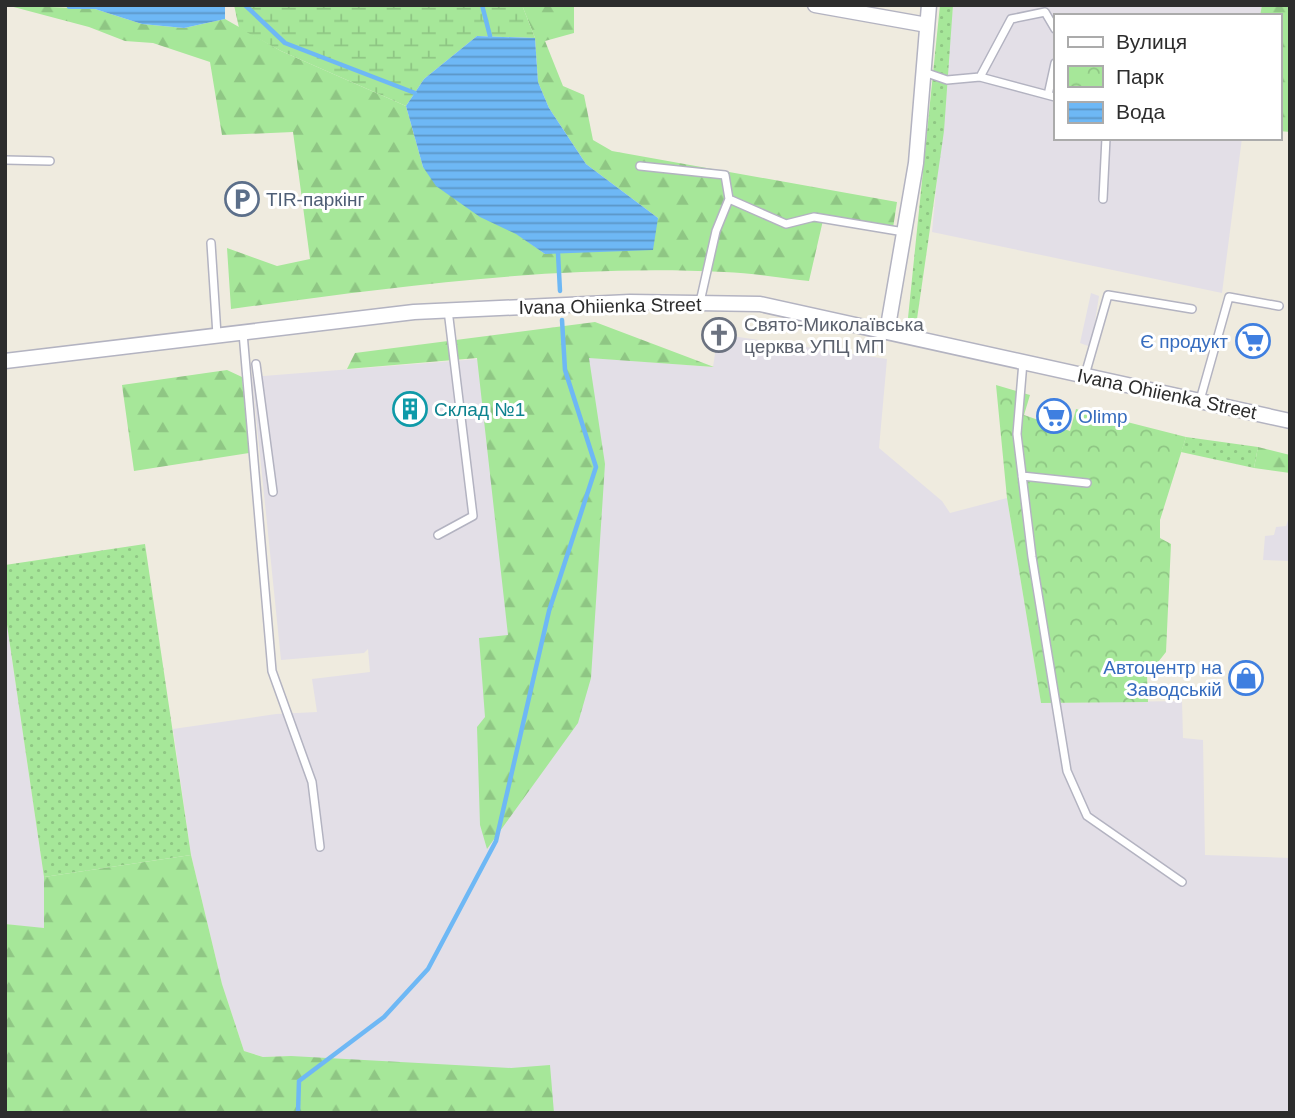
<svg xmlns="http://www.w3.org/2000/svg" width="1295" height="1118" viewBox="0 0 1295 1118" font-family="Arial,sans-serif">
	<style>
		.industrial { fill: #e3dfe7 }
		.grass { fill: url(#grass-dots) }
		.forest { fill: url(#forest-firs) }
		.wetland { fill: url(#wetland-marsh) }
		.park { fill: url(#park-crowns) }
		.water { fill: url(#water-rules) }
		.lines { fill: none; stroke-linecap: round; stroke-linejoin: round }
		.stream { stroke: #6eb8f5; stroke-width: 4.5 }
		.lane-casing { stroke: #b3b3c1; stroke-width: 10 }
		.street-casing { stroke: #b3b3c1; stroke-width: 17 }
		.lane { stroke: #fff; stroke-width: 7 }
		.street { stroke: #fff; stroke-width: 14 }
		.labels { text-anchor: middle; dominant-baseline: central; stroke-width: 6; stroke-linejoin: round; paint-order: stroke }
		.service-label { font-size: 19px; fill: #4e5e75; stroke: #fff; text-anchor: start }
		.street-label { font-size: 19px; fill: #2d2d2d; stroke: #fff }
		.worship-label { font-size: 19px; fill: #5b616d; stroke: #fff; text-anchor: start }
		.shop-label { font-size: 19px; fill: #366cbe; stroke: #fff; text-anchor: end }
		.culture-label { font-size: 19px; fill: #0d838f; stroke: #fff; text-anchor: start }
	</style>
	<defs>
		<pattern id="grass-dots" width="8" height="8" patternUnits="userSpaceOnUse" patternTransform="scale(1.75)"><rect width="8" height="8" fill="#a6e799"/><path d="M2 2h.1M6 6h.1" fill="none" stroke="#8fc684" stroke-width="1.8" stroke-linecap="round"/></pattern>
		<pattern id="forest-firs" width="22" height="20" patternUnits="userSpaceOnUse" patternTransform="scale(1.75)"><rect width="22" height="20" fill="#a6e799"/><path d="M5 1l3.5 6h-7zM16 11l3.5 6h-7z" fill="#8fc684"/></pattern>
		<pattern id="wetland-marsh" width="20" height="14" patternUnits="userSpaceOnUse" patternTransform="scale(1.75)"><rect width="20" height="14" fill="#a6e799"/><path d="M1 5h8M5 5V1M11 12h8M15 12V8" fill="none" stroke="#8fc684"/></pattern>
		<pattern id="park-crowns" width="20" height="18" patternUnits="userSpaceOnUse" patternTransform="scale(1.75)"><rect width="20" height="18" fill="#a6e799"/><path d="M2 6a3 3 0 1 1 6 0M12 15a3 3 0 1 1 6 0" fill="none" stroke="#8fc684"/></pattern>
		<pattern id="water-rules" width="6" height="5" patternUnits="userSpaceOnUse" patternTransform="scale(1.75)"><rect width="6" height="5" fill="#6eb8f5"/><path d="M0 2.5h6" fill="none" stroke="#5b96c7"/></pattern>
	</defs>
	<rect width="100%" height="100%" fill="#efebdf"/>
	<!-- industrial -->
	<path class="industrial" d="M953 5H1262L1260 16H1055V138H1242L1222 293 932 232Z
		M1091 293 1099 296 1091 347 1080 343Z
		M718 334 887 359 879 448 942 501 950 513 1007 498 1041 703 1182 701 1183 738 1203 740 1205 855 1290 858V1113H314L291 1056 263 1057 244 1051 222 984 191 855 173 729 276 714 317 712 312 679 370 672 368 649 364 653 281 660 252 377 542 354 713 367Z
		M1290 514V564L1289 561 1263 560 1265 536 1274 535 1276 527 1286 526Z
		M5 611 44 877V929L5 924Z"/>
	<!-- grass -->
	<path class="grass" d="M940 5H953L944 131 917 319 908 318Z
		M1186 437 1258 447 1254 468 1181 452Z
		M145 544 191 855 44 877 5 611V565Z"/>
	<!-- forest -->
	<path class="forest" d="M6 5 95 9 142 24 184 28 225 19 281 51 406 106 423 167 545 254 658 218 586 164 549 108 538 82 535 38 522 5H574V33L545 41 563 86 584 95 593 140 612 151 897 202 893 228 824 216 809 281C781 278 752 273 724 272 559 264 394 287 231 309L227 248 277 266 310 259 293 132 222 135 210 62 153 43 125 41 89 27Z
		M1262 5H1290V132L1279 131V16H1260Z
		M595 322 714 367 589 358 605 464 591 678 578 723 487 849 480 825 477 727 485 717 479 638 508 635 477 358 347 369 355 353Z
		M227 370 242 377 249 453 134 471 122 385Z
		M1258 447 1290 455V473L1254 468Z
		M191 855 222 984 244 1051 263 1057 291 1056 511 1068 550 1065 554 1113H5V924L44 928V877Z"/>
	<!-- wetland -->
	<path class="wetland" d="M234 5H522L535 38 477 36 424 79 406 106 281 51 239 28Z"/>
	<!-- park -->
	<path class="park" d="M996 385 1030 395 1024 415 1070 431 1076 409 1186 437 1160 520V538L1171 544 1166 652 1147 676 1148 702 1041 703 1007 498Z"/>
	<!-- water -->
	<path class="water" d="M65 5H225V19L184 28 142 24 95 9H68Z
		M477 36 535 38 538 82 549 108 586 164 658 218 653 250 545 254 516 234 480 217 436 186 423 167 406 106 424 79Z"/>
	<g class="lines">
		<!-- stream -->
		<path class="stream" d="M245 5 285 43 415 93
			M482 5 490 36
			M558 253 560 291
			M298 1113 299 1081 384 1017 428 969 496 841 549 611 596 467 565 370 562 320"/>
		<!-- lane casing -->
		<g class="lane-casing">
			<path id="lane" d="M924 72 947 80 980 77 1055 97
				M980 77 1011 19 1045 12 1055 29
				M1048 95 1055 63
				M5 160 50 161
				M640 166 725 175 729 199 786 224 814 217 904 232
				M1103 199 1106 138
				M211 243 217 335
				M700 302 716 231 729 199
				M243 333 272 671 312 782 320 847
				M1023 362 1017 434 1032 557 1067 771 1087 816 1182 882
				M256 364 273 492
				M1085 375 1108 295 1192 309
				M1200 400 1229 297 1279 306
				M1022 476 1087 483
				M438 535 473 516 448 310"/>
		</g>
		<!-- street casing -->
		<g class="street-casing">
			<path id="street" d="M815 5 927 25
				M887 332 916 163 929 5
				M5 361 414 312 630 302 760 304 1290 421"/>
		</g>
		<!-- lane -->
		<use href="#lane" class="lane"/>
		<!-- street -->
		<use href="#street" class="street"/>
	</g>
	<!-- icons -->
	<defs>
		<g id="parking-ring" transform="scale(1.75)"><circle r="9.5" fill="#fff" stroke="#5c6f8a" stroke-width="1.5"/><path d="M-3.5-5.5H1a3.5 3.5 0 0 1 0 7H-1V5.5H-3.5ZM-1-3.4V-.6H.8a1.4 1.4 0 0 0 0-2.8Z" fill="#5c6f8a"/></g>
		<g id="church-ring" transform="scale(1.75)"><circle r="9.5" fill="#fff" stroke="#6b7280" stroke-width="1.5"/><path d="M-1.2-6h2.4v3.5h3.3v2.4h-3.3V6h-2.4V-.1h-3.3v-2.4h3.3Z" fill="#6b7280"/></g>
		<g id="supermarket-ring" transform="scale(1.75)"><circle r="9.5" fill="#fff" stroke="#3f7fe0" stroke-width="1.5"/><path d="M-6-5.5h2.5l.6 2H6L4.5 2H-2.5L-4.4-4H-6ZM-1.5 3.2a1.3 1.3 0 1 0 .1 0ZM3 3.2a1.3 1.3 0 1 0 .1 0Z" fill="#3f7fe0"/></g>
		<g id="building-ring" transform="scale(1.75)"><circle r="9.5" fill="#fff" stroke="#0f9aa8" stroke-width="1.5"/><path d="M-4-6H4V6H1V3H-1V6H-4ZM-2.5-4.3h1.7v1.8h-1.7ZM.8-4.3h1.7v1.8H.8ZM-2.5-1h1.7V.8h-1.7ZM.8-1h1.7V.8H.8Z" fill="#0f9aa8"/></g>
		<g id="shop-ring" transform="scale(1.75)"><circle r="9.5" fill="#fff" stroke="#3f7fe0" stroke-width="1.5"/><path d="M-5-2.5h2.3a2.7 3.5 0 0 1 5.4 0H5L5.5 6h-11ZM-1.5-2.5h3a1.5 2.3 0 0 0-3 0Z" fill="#3f7fe0"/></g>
	</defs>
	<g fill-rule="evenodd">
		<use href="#parking-ring" x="242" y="199"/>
		<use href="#church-ring" x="719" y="335"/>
		<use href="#supermarket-ring" x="1253" y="341"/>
		<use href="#building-ring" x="410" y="409"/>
		<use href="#supermarket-ring" x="1054" y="416"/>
		<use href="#shop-ring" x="1246" y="678"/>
	</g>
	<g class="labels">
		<!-- service labels -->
		<g class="service-label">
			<text x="266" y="199">TIR-паркінг</text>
		</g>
		<!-- street labels -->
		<g class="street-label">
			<text transform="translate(610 306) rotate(-1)">Ivana Ohiienka Street</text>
			<text transform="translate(1167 394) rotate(12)">Ivana Ohiienka Street</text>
		</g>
		<!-- worship labels -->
		<g class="worship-label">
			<text x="744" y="324">Свято-Миколаївська<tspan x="744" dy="22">церква УПЦ МП</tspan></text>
		</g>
		<!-- shop labels -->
		<g class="shop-label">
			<text x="1228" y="341">Є продукт</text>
			<text x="1078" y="416" text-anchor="start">Olimp</text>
			<text x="1222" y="667">Автоцентр на<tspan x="1222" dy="22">Заводській</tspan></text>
		</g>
		<!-- culture labels -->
		<g class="culture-label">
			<text x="434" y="409">Склад №1</text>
		</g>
	</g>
	<!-- border -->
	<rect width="1295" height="1118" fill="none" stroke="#2d2d2d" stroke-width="14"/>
	<!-- legend -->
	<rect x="1054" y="14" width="228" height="126" fill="#ffffff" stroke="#ababab" stroke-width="2"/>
	<rect x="1068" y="37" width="35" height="10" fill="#ffffff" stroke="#ababab" stroke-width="2"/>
	<text x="1116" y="49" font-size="21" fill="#2d2d2d">Вулиця</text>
	<rect x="1068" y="66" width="35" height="21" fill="url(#park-crowns)" stroke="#ababab" stroke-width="2"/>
	<text x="1116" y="84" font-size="21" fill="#2d2d2d">Парк</text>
	<rect x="1068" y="102" width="35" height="21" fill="url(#water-rules)" stroke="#ababab" stroke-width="2"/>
	<text x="1116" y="119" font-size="21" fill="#2d2d2d">Вода</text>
</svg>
